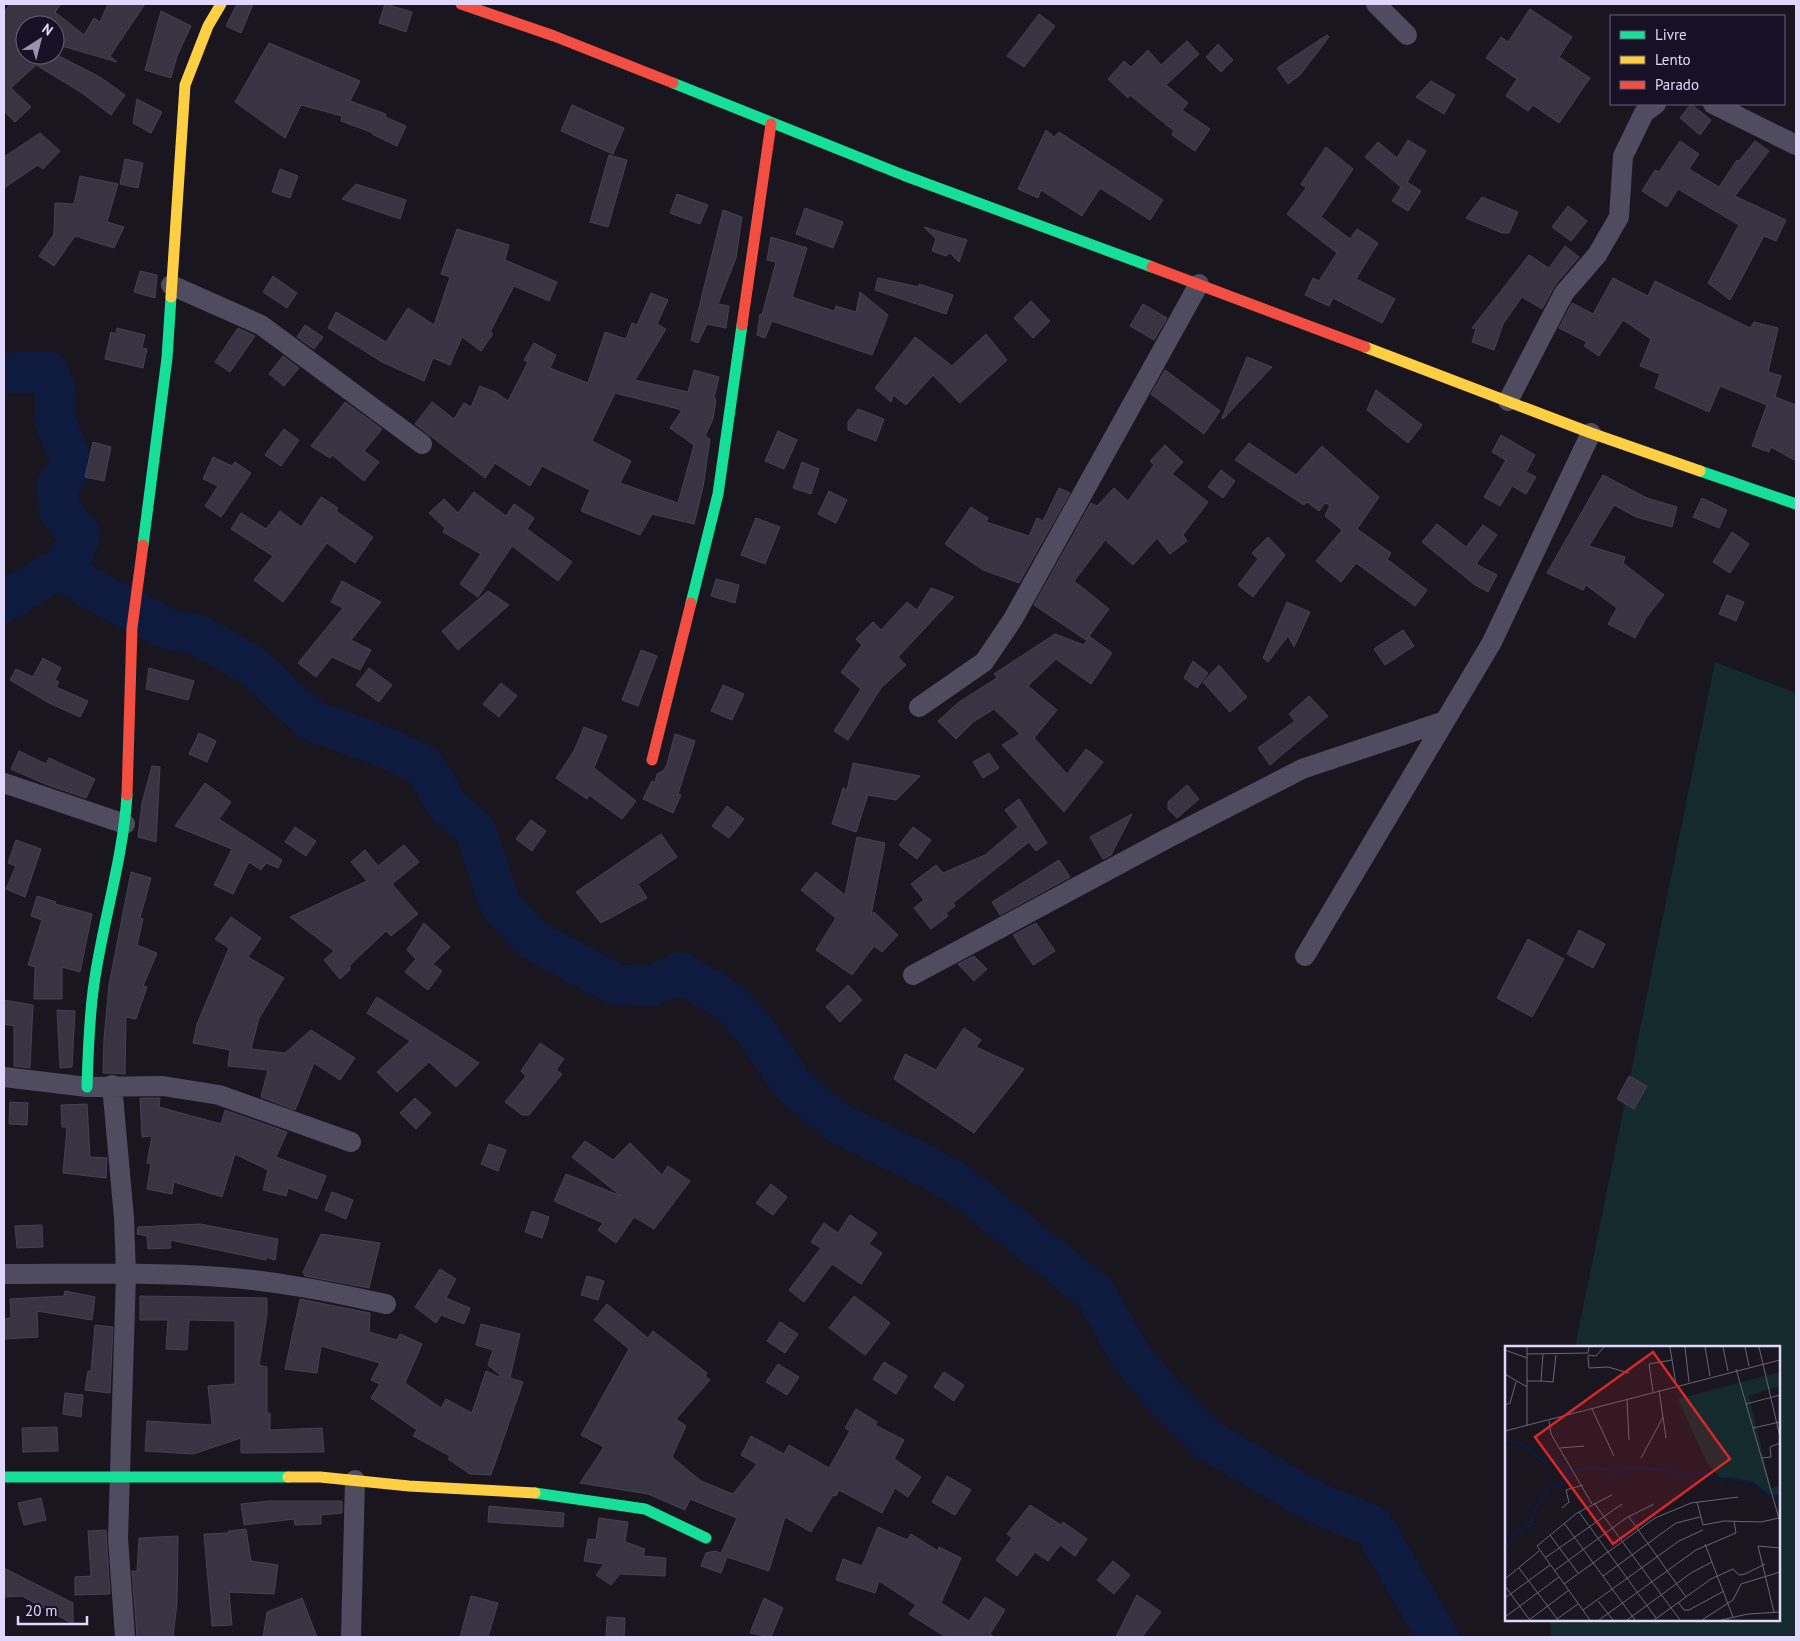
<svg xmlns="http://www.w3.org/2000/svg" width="1800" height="1641" viewBox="0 0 1800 1641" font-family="'PT Sans',sans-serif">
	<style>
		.green { fill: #152a2d }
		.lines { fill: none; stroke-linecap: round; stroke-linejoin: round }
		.river { stroke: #0f1b3e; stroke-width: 41 }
		.building { fill: #383442; stroke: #464153; fill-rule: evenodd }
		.street { stroke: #4f4c60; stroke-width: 20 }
		.fast { stroke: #16e098; stroke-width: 11 }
		.slow { stroke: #ffcf43; stroke-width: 11 }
		.jam { stroke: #f24e42; stroke-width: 11 }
		.inset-river { fill: none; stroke: #0f1b3e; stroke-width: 2.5 }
		.inset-road { fill: none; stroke: #696478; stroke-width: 1 }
		.view { fill: #d62828; fill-opacity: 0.15; stroke: #d62828; stroke-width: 2.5 }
		.inset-edge { fill: none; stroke: #e0d8fc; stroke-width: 2.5 }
	</style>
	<rect width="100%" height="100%" fill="#191620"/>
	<!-- green -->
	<path class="green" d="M1715 662 1796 693V1637H1551L1550 1620H1779V1347H1575Z"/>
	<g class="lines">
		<!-- river -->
		<path class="river" d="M4 373 48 372 56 394 55 421 68 452 72 469 57 485 60 512 80 535 74 551 60 568
			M4 602 60 568 98 593 168 629 198 635 251 665 311 720 389 749 424 766 450 809 475 830 501 906 533 940 617 985 651 986 681 973 731 1003 752 1026 791 1082 836 1122 920 1163 958 1184 1095 1293 1129 1353 1165 1398 1208 1440 1316 1503 1373 1526 1438 1637"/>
	</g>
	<!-- building -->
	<path class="building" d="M10 4H61L55 12 84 35 94 18 100 22 108 4H145L110 56 117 62 55 44V25H25V55L55 54 100 77 125 95 111 115 82 93 36 65 11 88 31 107 15 122 4 111V12Z
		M237 4H253L241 33 226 26Z
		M385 4 412 12 406 32 379 23Z
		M1530 9 1572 37 1559 57 1590 78 1559 123 1533 105 1528 111 1506 96 1517 79 1486 58 1501 37 1508 42Z
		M161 11 191 26 177 56 171 78 145 70Z
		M1039 14 1055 26 1024 67 1007 56Z
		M1327 35 1329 37 1300 75 1288 84 1277 68Z
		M1187 41 1199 54 1166 85 1188 103 1182 110 1210 129 1195 151 1172 135 1174 131 1130 95 1128 98 1108 79 1124 61 1131 67 1148 50 1161 65Z
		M269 43 360 81 350 101 386 114 385 117 406 126 397 146 372 134 373 133 341 121 342 116 301 105 285 138 235 102Z
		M1218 44 1233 60 1221 72 1206 57Z
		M1431 81 1455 95 1444 114 1416 97Z
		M137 99 162 112 151 133 133 123Z
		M1691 104 1711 120 1700 135 1680 118Z
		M572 105 624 128 613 154 561 131Z
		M1046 130 1054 137 1059 132 1163 200 1150 220 1100 188 1082 216 1041 190 1038 198 1018 189Z
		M40 133 60 151 43 169 38 165 4 188V157Z
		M1408 140 1426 151 1407 182 1421 191 1408 211 1392 201 1401 187 1365 157 1378 142 1397 158Z
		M1680 141 1699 154 1689 169 1719 187 1737 160 1739 161 1755 141 1769 151 1735 196 1786 220 1776 241 1764 236 1730 300 1708 283 1739 225 1678 189 1667 207 1642 191 1655 170 1659 172Z
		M1326 147 1353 169 1321 217 1350 239 1357 229 1378 243 1356 279 1395 299 1382 323 1333 298 1329 306 1305 295 1313 278 1319 281 1337 253 1287 214 1306 188 1301 184Z
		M609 155 627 160 608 227 590 222Z
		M125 159 143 163 138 188 120 184Z
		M280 169 298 176 290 198 272 192Z
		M80 176 118 184 107 222 124 227 114 248 75 236 54 266 39 256 54 234 55 203 74 204Z
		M356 184 406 200 400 219 342 199Z
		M677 194 708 205 700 224 670 213Z
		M1482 197 1518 212 1509 233H1502L1466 218Z
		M1568 206 1587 221 1571 241 1552 227Z
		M805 208 843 222 833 248 796 234Z
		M723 210 742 217 736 258 718 304 729 306 726 328 707 324 698 343 691 340Z
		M924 227 967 240 959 262 950 253 946 256 932 251 936 239Z
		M457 229 509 245 505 260 557 282 549 301 514 286 490 332 493 334 481 351 462 337 450 365 433 358 424 381 382 362 328 328 336 312 386 342 408 308 434 325 450 277 441 274Z
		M771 237 807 248 792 297 834 311 836 306 856 312 860 292 888 315 872 355 772 321 765 338 757 335 760 314 762 315 776 262 767 260Z
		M1565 246 1579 257 1555 285 1542 309 1522 297 1503 324 1494 350 1472 342 1476 329 1472 328 1529 255 1549 268Z
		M140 271 157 275 155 298 134 292Z
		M273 276 297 293 287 308 263 292Z
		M878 278 919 287V284L953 295 946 314 875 290Z
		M1613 278 1648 296 1655 281 1750 328 1754 322 1778 328 1768 372 1781 376 1775 397 1796 405V461L1771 447 1769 452 1752 446 1767 405 1720 386 1709 412 1655 388 1660 374 1640 366 1651 339 1623 320 1599 356 1584 346 1587 342 1559 328 1572 303 1593 314Z
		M651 293 668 300 657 324 666 329 635 380 688 392 694 370 719 377 714 398 716 399 713 419 705 436 710 439 703 487 694 524 652 514 640 535 581 511 590 490 542 466 530 486 495 463 485 478 415 424 432 402 454 419 464 403 471 407 480 386 497 393 508 401 528 362 524 360 534 343 556 355 550 368 588 383 605 332 626 339 632 323 637 325ZM615 393 682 410 670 428 694 445 678 503 620 483 631 461 592 441Z
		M1031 301 1050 321 1033 338 1014 318Z
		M1143 304 1167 318 1154 340 1130 326Z
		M305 325 323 337 314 349 297 337Z
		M117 328 145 335 142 348 147 349 143 368 105 359 111 332 116 334Z
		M238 328 255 336 230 372 215 362Z
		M986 334 1007 360 960 403 933 375 906 405 893 395 891 402 875 388 915 337 952 366Z
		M283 356 299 368 284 386 269 374Z
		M1247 357 1272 367 1223 419 1222 418Z
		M1165 370 1220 411 1204 434 1151 394Z
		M1376 390 1422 425 1408 443 1367 410Z
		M345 402 382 429 364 451 379 462 364 481 332 455 330 458 311 446Z
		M858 409 884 419 876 441 848 430V422Z
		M284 429 299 440 281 466 265 455Z
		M778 431 797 440 784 469 765 461Z
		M1501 435 1535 455 1526 472 1536 477 1526 494 1512 486 1500 506 1484 497 1506 460 1492 452Z
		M93 442 111 447 104 481 85 477Z
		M1249 443 1296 475 1322 446 1379 497 1357 529 1391 553 1387 559 1427 590 1415 606 1356 563 1341 582 1316 561 1342 530 1325 516 1330 505 1325 503 1319 511 1307 502 1304 505 1235 460Z
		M1165 445 1183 462 1172 474 1208 502 1183 535 1187 541 1170 554 1157 538 1133 565 1105 540 1074 581 1109 609 1086 640 1034 605 1091 503 1097 506 1114 488 1128 501 1154 465 1150 461Z
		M213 457 232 466 235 462 251 473 221 517 205 506 218 486 203 479Z
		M802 462 819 469 811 494 793 488Z
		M1221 470 1235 481 1223 498 1208 487Z
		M1603 475 1647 498 1677 507 1672 527 1636 517 1614 505 1589 546 1625 557 1623 563 1664 595 1646 618 1635 638 1608 624 1617 608 1586 585 1583 590 1547 573Z
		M1059 488 1070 493 1019 583 983 570 945 544 971 507 988 518 986 522 1029 536 1037 518 1043 521Z
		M829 491 847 500 836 523 818 514Z
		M474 492 506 516 514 504 534 518 527 529 572 562 558 581 512 546 478 597 460 584 481 554 443 532 445 528 429 513 444 499 458 513Z
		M321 497 338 508 336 511 373 537 355 563 327 543 283 602 254 580 273 556 231 529 241 513 266 529 280 511 301 527Z
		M1702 498 1727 510 1719 528 1693 517Z
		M756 518 780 527 765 564 741 555Z
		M1437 524 1466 547 1483 525 1497 535 1476 564 1497 575 1488 592 1475 585 1422 542Z
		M1732 532 1749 544 1730 573 1713 562Z
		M1268 537 1285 555 1253 597 1238 585 1258 559 1252 553Z
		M716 579 739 585 735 603 711 596Z
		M342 581 381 602 351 640 371 650 360 670 332 657 316 677 298 663 343 608 331 602Z
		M931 588 954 597 898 657 906 665 881 688 848 740 834 731 861 689 841 672 862 645 856 639 873 622 881 630 907 602 917 610Z
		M488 591 509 605 458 650 442 631Z
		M1727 595 1744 602 1736 621 1719 614Z
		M1287 602 1310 612 1294 647 1288 636 1268 662 1263 658Z
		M1403 630 1414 646 1385 665 1374 649Z
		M1055 634 1084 645 1089 636 1112 653 1091 684 1056 659 1028 686 1057 710 1034 738 1067 774 1086 749 1103 762 1064 812 1002 745 1020 734 994 709 973 722 956 739 938 721 959 702 997 678 994 674Z
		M641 650 657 656 638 706 622 700Z
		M43 658 61 668 55 680 59 682 56 687 88 701 80 717 49 703 10 680 16 669 33 677Z
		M1193 661 1208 673 1197 688 1184 678Z
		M1219 665 1247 697 1230 712 1203 682Z
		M149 668 194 681 188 700 146 689Z
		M369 668 392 685 379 702 356 685Z
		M501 683 517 696 499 717 483 704Z
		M723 685 744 694 732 720 711 711Z
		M1309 696 1328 716 1270 765 1258 748 1295 721 1289 714Z
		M584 727 607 736 594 768 636 801 622 819 589 795 587 799 556 778 574 751Z
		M199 733 216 741 207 762 189 754Z
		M675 734 695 741 678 794 681 795 673 813 643 799 652 781 655 783 657 774 664 770 667 764Z
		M19 751 46 764 49 758 95 779 86 798 45 784 11 769Z
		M989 753 999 768 983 778 973 762Z
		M853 763 920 776 896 800 868 795 856 832 832 824 843 788 847 790Z
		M152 766 160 767 156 842 138 837 142 803Z
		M205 783 231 802 219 819 282 860 278 868 266 863 261 870 249 862 233 894 214 885 232 849 175 826Z
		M1187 785 1199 799 1177 818 1168 809V802Z
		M1019 799 1047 843 1036 851 1029 842 953 903 955 906 946 913 948 916 931 929 914 908 924 900 911 884 936 865 943 873 985 855 1018 827 1005 810Z
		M727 806 744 819 729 838 712 826Z
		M1132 814 1111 855 1103 859 1090 837Z
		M531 820 546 831 532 851 516 839Z
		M295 827 316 841 306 856 285 842Z
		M913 827 931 840 917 859 899 845Z
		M661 834 677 857 638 884 647 898 601 923 576 892Z
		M857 837 885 843 871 915 874 912 898 935 882 952 874 946 852 975 816 950 836 918 801 890 816 872 845 895Z
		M16 840 41 849 25 897 6 889 16 866 8 863Z
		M404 845 419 862 392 884 418 914 391 936 386 931 350 965V970L340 979 324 960 334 951 290 917 367 881 351 862 365 850 378 866Z
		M1059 860 1070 877 1000 915 992 902Z
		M131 872 151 878 140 918 143 919 137 945 157 953 143 986 147 987 136 1019 126 1017 125 1074 103 1073 104 1039 109 985Z
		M37 896 56 902 55 904 92 914 80 972 62 967V999H34L35 967 28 965 42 920 31 916Z
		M231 917 261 938 248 957 284 978 259 1018 251 1049 285 1053 311 1030 355 1058 340 1080 314 1063 295 1110 261 1097 268 1070 228 1066 230 1050 193 1043 197 1024 229 948 215 939Z
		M424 923 450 947 433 964 442 971 428 990 405 972 416 959 407 950Z
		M1036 923 1055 951 1033 965 1013 935Z
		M1579 930 1605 944 1593 968 1567 954Z
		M1528 939 1564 959 1532 1017 1497 998Z
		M974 956 987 969 974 981 958 964Z
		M848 985 862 1000 840 1022 826 1007Z
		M377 997 479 1063 456 1087 429 1062 397 1092 377 1072 410 1041 367 1013Z
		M4 1000 33 1005 30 1068 14 1066V1026L4 1024Z
		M57 1010 75 1011 72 1067 60 1068Z
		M964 1028 981 1040 976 1047 1024 1069 974 1133 894 1079 905 1054 936 1070Z
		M540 1043 564 1059 556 1070 562 1074 529 1115H522L505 1102 526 1076 521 1071Z
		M1629 1076 1647 1086 1634 1109 1617 1099Z
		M140 1098H160L159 1107 221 1124 225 1110 287 1132 276 1157 326 1176 317 1199 288 1188 286 1196 263 1190 268 1170 235 1154 222 1197 174 1182 172 1194 147 1189 151 1164 147 1163 152 1136 142 1137Z
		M415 1098 431 1113 416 1129 400 1113Z
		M10 1102 28 1103 27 1125 9 1124Z
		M87 1104 90 1157 107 1158 106 1178 63 1173 67 1127H62L61 1105Z
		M585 1141 613 1160 630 1143 662 1175 668 1166 690 1181 654 1229 634 1217 616 1243 598 1230 603 1223 554 1201 566 1174 621 1196 572 1157Z
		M489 1144 506 1150 498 1171 481 1164Z
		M771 1184 787 1197 773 1215 756 1203Z
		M332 1192 353 1200 346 1219 325 1210Z
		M532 1211 549 1217 542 1238 525 1232Z
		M850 1215 877 1233 869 1244 882 1253 861 1284 832 1264 804 1302 789 1290 821 1248 811 1242 824 1223 838 1233Z
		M200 1224 278 1239 275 1260 266 1257V1260L170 1240 171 1248 148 1249 147 1236 137 1234 138 1227Z
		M42 1225 43 1247 17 1248 15 1226Z
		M321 1234 380 1243 369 1288 305 1276 303 1272Z
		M440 1269 456 1279 446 1298 470 1308 464 1324 441 1315 436 1323 415 1307Z
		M587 1276 604 1281 598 1300 581 1295Z
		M65 1291 95 1297 92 1320 37 1311 38 1337 4 1339V1319L11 1318 10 1299 64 1296Z
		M140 1296 267 1298V1314L259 1365 267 1367V1413H270V1430L322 1428 324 1452 241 1453V1438L193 1454 145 1451 147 1421 212 1425 208 1386 235 1384V1321L189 1320 187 1350 166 1349 168 1320H140Z
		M854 1296 890 1323 865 1355 829 1328Z
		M300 1299 370 1313 369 1332 397 1340 400 1334 422 1344 405 1383 441 1408 446 1399 472 1413 486 1371 499 1377 500 1375 488 1365 493 1350 476 1345 481 1324 520 1334 510 1378 523 1382 491 1475 470 1474 448 1459 450 1456 413 1436 417 1430 371 1398 380 1384 371 1380 380 1363 321 1346 317 1373 285 1369Z
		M607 1304 648 1338 653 1331 707 1373 705 1376 710 1380 676 1419 686 1426 672 1457 701 1481 733 1494 757 1464 741 1455 751 1436 784 1454 789 1445 829 1468 850 1431 845 1428 856 1409 877 1422 875 1425 904 1440 894 1459 921 1477 908 1497 895 1488 882 1513 839 1490 836 1496 833 1495 811 1532 785 1517 769 1571 727 1557 721 1573 701 1566 706 1553 715 1551 721 1553 737 1518 690 1499 685 1510 648 1494 580 1483 604 1447 581 1435 629 1349 594 1320Z
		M780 1322 798 1334 785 1353 767 1341Z
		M95 1325 113 1327 110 1393 85 1390 88 1371H91Z
		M884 1362 907 1376 896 1394 873 1379Z
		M778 1364 799 1377 787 1395 766 1382Z
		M944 1372 964 1385 954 1401 934 1387Z
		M65 1393 83 1395 81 1417 63 1414Z
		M57 1427 58 1451 23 1452 22 1428Z
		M947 1476 971 1490 955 1515 932 1502Z
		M41 1498 46 1520 24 1525 18 1503Z
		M269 1501H342V1513L321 1515V1524L295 1525 294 1519 244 1525 241 1504Z
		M1030 1505 1061 1525 1063 1522 1087 1539 1075 1556 1060 1545 1048 1561 1035 1552 1017 1576 996 1560 1012 1538 1007 1534Z
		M489 1506 564 1513 563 1527 488 1522Z
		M599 1518 628 1522 625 1542 645 1549 643 1556 666 1558 665 1576 620 1574 611 1585 596 1575 604 1564 584 1561 588 1539 596 1540Z
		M878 1527 907 1540 911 1534 938 1551 939 1547 961 1558 941 1603 969 1621 985 1597 1005 1610 990 1634 994 1637H946L909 1614 916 1605 879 1581 875 1593 836 1580 843 1559 862 1566Z
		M246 1529 251 1561 278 1565 274 1594 229 1592 232 1625 212 1626 204 1534 229 1533 228 1531Z
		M106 1530 110 1594 75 1595V1577L91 1576 88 1531Z
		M178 1536 177 1603 173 1637H137L132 1571H137L139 1538Z
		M1113 1561 1130 1575 1114 1594 1097 1580Z
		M4 1568 73 1603V1624L22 1596 4 1597Z
		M1137 1595 1161 1612 1142 1637H1116Z
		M471 1596 498 1603 488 1637H460Z
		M302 1598 317 1637H263L267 1612Z
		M764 1598 783 1608 771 1637 750 1633Z
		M607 1617 625 1618 624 1637H606Z"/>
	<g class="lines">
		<!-- street -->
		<path class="street" d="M1376 4 1407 35
			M1713 104 1796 145
			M171 285 261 325 422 444
			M1508 401 1564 293 1597 255 1619 217 1623 156 1644 113 1656 104
			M919 707 984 662 1013 619 1199 284
			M4 783 125 824
			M1305 956 1492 642 1591 433
			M913 975 1168 838 1302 769 1445 721
			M4 1077 87 1087 163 1086 219 1095 351 1142
			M112 1085 124 1218 126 1274 118 1538 125 1637
			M4 1274C76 1274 149 1272 221 1277 277 1281 331 1292 386 1304
			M351 1637 355 1480"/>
		<!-- fast -->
		<path class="fast" d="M673 83 903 175 1152 267
			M1700 471 1796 504
			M143 545 167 358 171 297
			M691 603 718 494 742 325
			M87 1087C88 1052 89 1018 94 984 103 920 123 859 127 795
			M4 1477H288
			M535 1493 645 1509 706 1538"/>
		<!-- slow -->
		<path class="slow" d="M171 297 185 85 208 26 221 4
			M1365 347 1591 433 1700 471
			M288 1477H320L409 1486 535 1493"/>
		<!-- jam -->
		<path class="jam" d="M461 4 554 36 673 83
			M1152 267 1365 347
			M742 325 771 124
			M652 760 691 603
			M127 795 132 628 143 545"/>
	</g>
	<!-- overview -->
	<g transform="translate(1505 1346)">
		<rect width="275" height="275" fill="#191620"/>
		<path d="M275 26V40L244 50 266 142 275 140V150H265L246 137 214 131 202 117 173 53Z" fill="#152a2d"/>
		<path class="inset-river" d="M0 93 19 100 39 116 51 113 61 126M0 205 11 185 29 178 26 176 30 163 46 140 55 141 61 126 94 121 110 127 125 122 163 124 177 128 192 126 217 135 222 132 248 137 265 150H275"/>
		<path class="inset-road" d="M22 1V80M165 1 171 39M180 1 184 36M200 1 205 30M218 1 223 25M240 1 244 20M254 1 275 91M0 4 22 12M22 8 83 7 84 1M83 9 91 10 99 1M83 10 84 22 103 21 124 27M231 23 275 176M0 28 22 41M22 35H36L38 8M36 35 48 36 51 9M154 44 161 92M148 46 144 18 167 14M122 54 124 94M241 58 275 49M0 59 5 57 11 36M87 63 109 110M44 75 46 88 87 158M248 82 275 76M0 85 275 14M55 102 79 100M136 112 158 71M256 112 266 111 265 101 275 97M192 156 198 179M89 157 175 274M57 162 64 156 61 144 78 139M74 166 151 272M124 171 181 251M59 177 130 274M198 179 219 175 256 176 274 172M45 189 73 227M200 198 228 271M40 212 117 158M14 222 53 274M49 225 121 172 149 158M98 230 171 177 195 171M0 233 34 205M59 238 150 172 186 157 233 151M0 240 24 273M0 252 45 219M93 255 108 274M173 256 179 264H184L219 245M78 264 174 195 198 184M269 266 253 200 275 202M0 271 54 231M52 273 73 258M24 274 64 244M85 274 32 200 72 167 107 149M94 274 191 204 231 187 229 175M122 274 186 227 207 216M149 274 206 233 228 223 234 229 240 228 260 218M197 274 228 254 236 238 275 226M216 274 243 268 275 266"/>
		<path class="view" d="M148 6 225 113 108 198 30 91Z"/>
		<rect width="275" height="275" class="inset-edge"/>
	</g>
	<!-- border -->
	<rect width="1800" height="1641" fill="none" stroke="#e0d8fc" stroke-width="10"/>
	<!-- legend -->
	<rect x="1610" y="15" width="175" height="90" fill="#171125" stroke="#67617b"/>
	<rect x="1620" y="31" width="25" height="8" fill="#16e098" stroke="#67617b"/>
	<text x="1655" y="40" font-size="15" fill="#e0d8fc">Livre</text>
	<rect x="1620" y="56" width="25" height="8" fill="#ffcf43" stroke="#67617b"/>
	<text x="1655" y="65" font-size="15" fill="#e0d8fc">Lento</text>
	<rect x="1620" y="81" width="25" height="8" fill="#f24e42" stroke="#67617b"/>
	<text x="1655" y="90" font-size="15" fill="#e0d8fc">Parado</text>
	<!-- north arrow -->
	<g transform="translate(40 40) rotate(36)"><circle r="24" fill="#171125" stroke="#67617b"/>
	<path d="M0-4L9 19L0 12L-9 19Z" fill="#9a94af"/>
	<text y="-8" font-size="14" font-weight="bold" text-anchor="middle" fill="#e0d8fc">N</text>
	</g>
	<!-- scale -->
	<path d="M18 1616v8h69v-8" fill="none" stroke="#e0d8fc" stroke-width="2.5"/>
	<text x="25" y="1616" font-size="15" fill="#e0d8fc" stroke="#171125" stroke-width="4" paint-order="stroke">20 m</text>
</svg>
